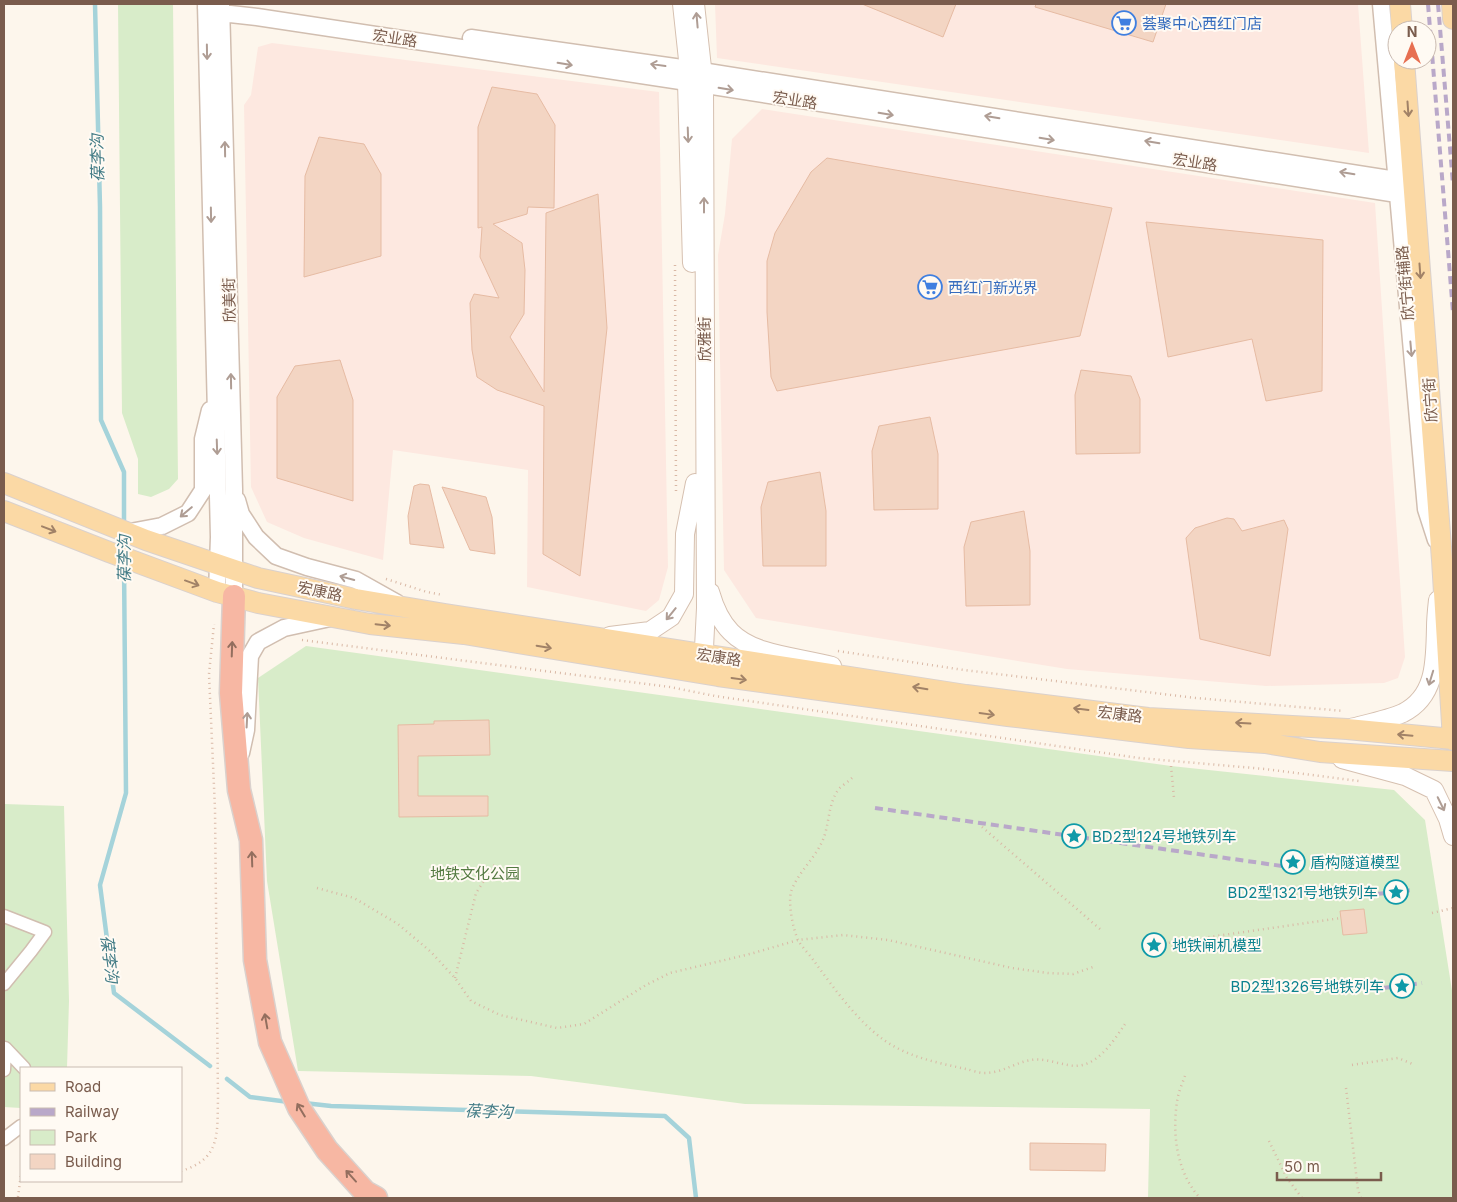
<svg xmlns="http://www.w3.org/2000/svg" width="1457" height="1202" viewBox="0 0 1457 1202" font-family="Inter,'Noto Sans SC',sans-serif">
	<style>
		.commercial { fill: #fde8e0 }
		.green { fill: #d8ecc9 }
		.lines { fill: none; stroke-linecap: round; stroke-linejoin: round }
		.stream { stroke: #a5d3da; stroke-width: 4.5 }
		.building { fill: #f3d5c3; stroke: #e6bba3 }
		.minor-casing { stroke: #d1beb0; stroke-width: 15 }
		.tertiary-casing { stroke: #d1beb0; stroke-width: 19 }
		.secondary-casing { stroke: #d6c0b0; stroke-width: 20 }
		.primary-casing { stroke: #dad1cd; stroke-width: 22 }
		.motorway-casing { stroke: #dad1cd; stroke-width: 25 }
		.path { stroke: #d9b8a5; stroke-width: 2.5; stroke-dasharray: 1 4; stroke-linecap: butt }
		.minor { stroke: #fff; stroke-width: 12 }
		.tertiary { stroke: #fff; stroke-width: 16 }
		.secondary { stroke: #fff; stroke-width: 18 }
		.primary { stroke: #fbd9a5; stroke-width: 20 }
		.motorway { stroke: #f7b7a3; stroke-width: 22 }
		.rail { stroke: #b9a8c9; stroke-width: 4; stroke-dasharray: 8 5; stroke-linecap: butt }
		.oneway { stroke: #af9d94 }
		.oneway2 { stroke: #a18267 }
		.oneway3 { stroke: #936e5e }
		.labels { text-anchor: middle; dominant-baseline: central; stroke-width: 4; stroke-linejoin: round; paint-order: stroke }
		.shop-label { font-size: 15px; fill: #366cbe; stroke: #fffaf3; text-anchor: start }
		.street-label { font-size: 15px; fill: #7a5c4d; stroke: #fffaf3 }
		.culture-label { font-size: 15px; fill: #0d838f; stroke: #fffaf3; text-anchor: start }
		.park-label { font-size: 15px; fill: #537a41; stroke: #fffaf3 }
		.water-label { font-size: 16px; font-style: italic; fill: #437c86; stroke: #fffaf3 }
	</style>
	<rect width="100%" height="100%" fill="#fdf6ec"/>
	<!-- commercial -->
	<path class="commercial" d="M715 4H1358L1369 153 717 58Z
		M272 43 659 92 668 567 659 600 646 611 527 587 528 470 393 450 383 560 304 538 267 522 251 487 244 105 251 95 258 47Z
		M762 109 1375 203 1405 657 1398 678 1384 683 1266 686 1067 669 756 618 724 570 718 255 725 214 732 139Z"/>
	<!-- green -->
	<path class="green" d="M118 4H173L178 479 169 489 151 497 138 494V459L122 413Z
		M306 646 1171 766 1394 790 1425 820 1453 997V1198H1148L1150 1109 745 1104 531 1076 298 1071 267 881 258 678Z
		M4 804 64 806 69 1001 67 1068H21V1108L4 1107Z"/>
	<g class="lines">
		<!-- stream -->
		<path class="stream" d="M95 4 100 207 101 420 124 472V525
			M124 563 126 793 100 885 114 993 210 1066
			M227 1079 250 1097 289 1102
			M304 1103 331 1106 665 1116 689 1138 696 1198"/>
	</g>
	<!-- building -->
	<path class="building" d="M862 4H956L943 37Z
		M1036 4H1166L1153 42 1035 7Z
		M492 87 537 94 555 125 554 208 528 207 527 214 493 224 522 243 525 270 524 314 510 337 544 392 546 213 598 194 607 328 580 576 543 554 544 406 497 390 477 377 472 350 470 303 474 294 499 298 480 257 482 227 478 228V127Z
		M319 137 364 144 381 174V256L304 277 305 176Z
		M827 158 1112 208 1080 336 777 391 771 377 767 312V261L775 233 811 172Z
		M1146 222 1323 240 1322 391 1266 401 1252 339 1168 357Z
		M340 360 353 400V501L277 478V397L295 366Z
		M1081 370 1131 376 1140 399V453L1076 454 1075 395Z
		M930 417 938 454V509L874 510 872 451 879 426Z
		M820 472 826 511V566H763L761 507 768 482Z
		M420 484 429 485 444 548 410 544 408 516 414 486Z
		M442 487 486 497 492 517 495 554 470 550Z
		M1024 511 1030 551V605L966 606 964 547 971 522Z
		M1227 518 1234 519 1242 531 1284 520 1288 529 1270 656 1200 639 1186 538 1195 528Z
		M489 720 490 755 418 756V796H488V816L399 817 398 725 434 724V721Z
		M1364 909 1367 933 1343 935 1340 911Z
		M1030 1143 1106 1144 1105 1171 1030 1170Z"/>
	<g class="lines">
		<!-- minor casing -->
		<g class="minor-casing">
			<path id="minor" d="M4 916 45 932 31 951 4 984
				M4 1070 5 1048 24 1068
				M4 1139 21 1126"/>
		</g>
		<!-- tertiary casing -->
		<g class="tertiary-casing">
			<path id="tertiary" d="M206 4 219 537 217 592
				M221 4 234 489V596
				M1381 4 1426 509 1436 540
				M206 8 221 13 257 17 687 82 1397 194
				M471 38 689 69 1396 180
				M237 500 241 514 256 537 276 556 307 567 356 580 397 603
				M130 532 162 526 188 513 203 490V439L210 410
				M241 753 246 730 250 656 258 642 284 628 330 618"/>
		</g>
		<!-- secondary casing -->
		<g class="secondary-casing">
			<path id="secondary" d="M682 4 689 69 687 82 692 263
				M695 4 704 86 706 608 703 668
				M710 592C714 606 720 621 731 632 754 656 801 657 832 666
				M610 636 650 631 671 617 684 594 685 534 695 483
				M1351 728C1366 724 1390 719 1403 713 1437 696 1435 659 1436 627 1436 618 1437 609 1438 600
				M1342 759 1405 776 1434 790 1448 819 1453 836"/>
		</g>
		<!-- primary casing -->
		<g class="primary-casing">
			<path id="primary" d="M1400 4 1402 30
				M1452 4 1453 19
				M1404 60 1442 560 1453 740
				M4 483 146 540 258 578 356 599 445 614 966 695 1148 718 1347 729 1453 739
				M4 511 109 552 217 592 258 603 370 624 464 634 718 676 1008 716 1189 738 1265 743 1320 752 1453 761"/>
		</g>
		<!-- motorway casing -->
		<g class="motorway-casing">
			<path id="motorway" d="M234 596 231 693 239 790 251 840 255 960 270 1042 299 1108 327 1150 365 1192 376 1198"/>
		</g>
		<!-- path -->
		<path class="path" d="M675 265 676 492
			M386 579 427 592 443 595
			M302 640 670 687 715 696 1139 758 1265 769 1359 781
			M838 651 964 670 1196 698 1344 711
			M1171 766 1174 798
			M852 778C848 782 841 786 838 790 827 806 830 827 821 844 813 860 797 874 791 892 788 904 793 929 798 940 802 947 809 954 814 961 836 991 864 1031 897 1048 918 1059 943 1064 966 1069 971 1070 978 1073 984 1073 1003 1073 1016 1062 1031 1060 1043 1058 1056 1063 1068 1065 1095 1071 1112 1043 1125 1024
			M982 827 1100 929
			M317 888 354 898 398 924 431 952 455 978 471 1001 500 1015 557 1028 584 1024 646 985 670 973 750 954 798 940 843 935 888 940 1012 968 1048 973 1073 974 1093 967
			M1432 913 1453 908
			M1154 945 1341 918
			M455 978 476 893 495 864
			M1352 1065 1398 1058 1415 1065
			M1185 1076C1182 1084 1178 1093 1177 1102 1172 1135 1177 1173 1200 1198
			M1346 1088 1358 1190 1361 1198
			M1269 1141 1287 1178 1302 1198
			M181 1171C221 1159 217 1134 218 1099L215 809 209 674 214 624
			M18 1197 21 1174"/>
		<!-- minor -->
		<use href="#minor" class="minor"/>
		<!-- tertiary -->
		<use href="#tertiary" class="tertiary"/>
		<!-- secondary -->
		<use href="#secondary" class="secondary"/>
		<!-- primary -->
		<use href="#primary" class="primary"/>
		<!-- motorway -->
		<use href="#motorway" class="motorway"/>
		<!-- rail -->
		<path class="rail" d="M1428 4 1453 312
			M1438 4 1453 184
			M875 808 1282 866
			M1376 894 1413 890
			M1383 988 1422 983"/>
	</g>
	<!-- one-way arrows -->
	<defs><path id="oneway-shaft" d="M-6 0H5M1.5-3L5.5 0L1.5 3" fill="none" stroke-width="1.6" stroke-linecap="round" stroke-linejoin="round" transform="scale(1.25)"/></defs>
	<g class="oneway">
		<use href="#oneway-shaft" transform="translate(697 20) rotate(-95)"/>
		<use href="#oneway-shaft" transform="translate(207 52) rotate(89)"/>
		<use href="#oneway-shaft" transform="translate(565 64) rotate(9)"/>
		<use href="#oneway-shaft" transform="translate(658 65) rotate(-172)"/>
		<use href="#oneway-shaft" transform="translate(726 89) rotate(9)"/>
		<use href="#oneway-shaft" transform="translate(886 114) rotate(9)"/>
		<use href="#oneway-shaft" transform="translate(992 117) rotate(-171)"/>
		<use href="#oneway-shaft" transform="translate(688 135) rotate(88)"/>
		<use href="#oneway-shaft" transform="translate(1047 139) rotate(9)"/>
		<use href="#oneway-shaft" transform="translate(1152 142) rotate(-171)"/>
		<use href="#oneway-shaft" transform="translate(225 149) rotate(-91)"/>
		<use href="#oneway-shaft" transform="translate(1347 173) rotate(-171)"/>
		<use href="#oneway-shaft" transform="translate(704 205) rotate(-90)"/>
		<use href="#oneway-shaft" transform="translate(211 215) rotate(89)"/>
		<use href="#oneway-shaft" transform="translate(1411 349) rotate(85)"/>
		<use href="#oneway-shaft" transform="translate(231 381) rotate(-91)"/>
		<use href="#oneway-shaft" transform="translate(217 447) rotate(88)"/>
		<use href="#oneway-shaft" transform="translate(186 512) rotate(140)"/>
		<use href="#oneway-shaft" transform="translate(347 578) rotate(-165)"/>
		<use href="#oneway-shaft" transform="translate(671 614) rotate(129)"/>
		<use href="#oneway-shaft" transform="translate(1431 678) rotate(107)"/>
		<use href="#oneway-shaft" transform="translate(247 720) rotate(-87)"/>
		<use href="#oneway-shaft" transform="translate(1441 804) rotate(64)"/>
	</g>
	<g class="oneway2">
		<use href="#oneway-shaft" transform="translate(1408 109) rotate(86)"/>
		<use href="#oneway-shaft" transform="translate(1420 271) rotate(86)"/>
		<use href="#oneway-shaft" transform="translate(49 529) rotate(21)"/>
		<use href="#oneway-shaft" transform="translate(192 583) rotate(20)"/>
		<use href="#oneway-shaft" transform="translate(383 625) rotate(6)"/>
		<use href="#oneway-shaft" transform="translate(544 647) rotate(10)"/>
		<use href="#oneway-shaft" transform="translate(739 679) rotate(8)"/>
		<use href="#oneway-shaft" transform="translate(920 688) rotate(-171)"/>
		<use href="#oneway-shaft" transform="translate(1081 709) rotate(-173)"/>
		<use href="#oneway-shaft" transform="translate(987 714) rotate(8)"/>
		<use href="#oneway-shaft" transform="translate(1243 723) rotate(-177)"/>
		<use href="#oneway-shaft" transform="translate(1405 735) rotate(-175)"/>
	</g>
	<g class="oneway3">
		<use href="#oneway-shaft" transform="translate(232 649) rotate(-88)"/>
		<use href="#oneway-shaft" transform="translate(252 859) rotate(-92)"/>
		<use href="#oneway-shaft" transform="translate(266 1021) rotate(-100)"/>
		<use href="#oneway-shaft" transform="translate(301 1110) rotate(-121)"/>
		<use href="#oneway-shaft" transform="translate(351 1176) rotate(-132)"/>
	</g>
	<!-- icons -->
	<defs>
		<g id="supermarket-ring" transform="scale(1.25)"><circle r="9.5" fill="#fffaf3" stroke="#3f7fe0" stroke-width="1.5"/><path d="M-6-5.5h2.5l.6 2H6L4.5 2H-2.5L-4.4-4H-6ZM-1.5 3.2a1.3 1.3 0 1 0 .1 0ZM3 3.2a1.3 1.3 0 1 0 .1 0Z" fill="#3f7fe0"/></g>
		<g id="sight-ring" transform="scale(1.25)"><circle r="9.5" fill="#fffaf3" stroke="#0f9aa8" stroke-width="1.5"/><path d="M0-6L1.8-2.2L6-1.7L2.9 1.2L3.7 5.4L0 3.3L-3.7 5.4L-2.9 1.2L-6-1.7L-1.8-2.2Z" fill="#0f9aa8"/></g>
	</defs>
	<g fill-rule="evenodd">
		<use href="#supermarket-ring" x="1124" y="23"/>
		<use href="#supermarket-ring" x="930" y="287"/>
		<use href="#sight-ring" x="1074" y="836"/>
		<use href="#sight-ring" x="1293" y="862"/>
		<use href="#sight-ring" x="1396" y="892"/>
		<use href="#sight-ring" x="1154" y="945"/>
		<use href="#sight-ring" x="1402" y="986"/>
	</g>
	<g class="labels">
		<!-- shop labels -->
		<g class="shop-label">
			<text x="1142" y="23">荟聚中心西红门店</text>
			<text x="948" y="287">西红门新光界</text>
		</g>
		<!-- street labels -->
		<g class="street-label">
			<text transform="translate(395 38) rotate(9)">宏业路</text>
			<text transform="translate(795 100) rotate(9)">宏业路</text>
			<text transform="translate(1195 162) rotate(9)">宏业路</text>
			<text transform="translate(1405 283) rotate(-95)">欣宁街辅路</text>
			<text transform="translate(229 300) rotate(-91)">欣美街</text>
			<text transform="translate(704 339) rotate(-90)">欣雅街</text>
			<text transform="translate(1430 400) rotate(-94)">欣宁街</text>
			<text transform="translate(320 591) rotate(12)">宏康路</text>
			<text transform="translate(719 657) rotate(9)">宏康路</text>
			<text transform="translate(1120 714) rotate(7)">宏康路</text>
		</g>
		<!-- culture labels -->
		<g class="culture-label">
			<text x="1092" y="836">BD2型124号地铁列车</text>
			<text x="1310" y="862">盾构隧道模型</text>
			<text x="1378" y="892" text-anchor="end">BD2型1321号地铁列车</text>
			<text x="1172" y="945">地铁闸机模型</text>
			<text x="1384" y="986" text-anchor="end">BD2型1326号地铁列车</text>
		</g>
		<!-- park labels -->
		<g class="park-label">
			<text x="475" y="873">地铁文化公园</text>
		</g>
		<!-- water labels -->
		<g class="water-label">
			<text transform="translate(97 158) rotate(-91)">葆李沟</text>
			<text transform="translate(124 559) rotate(-90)">葆李沟</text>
			<text transform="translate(110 959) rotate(83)">葆李沟</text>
			<text transform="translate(489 1111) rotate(2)">葆李沟</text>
		</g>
	</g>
	<!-- border -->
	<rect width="1457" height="1202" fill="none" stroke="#7a5c4d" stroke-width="10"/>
	<!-- legend -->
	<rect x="20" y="1067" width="162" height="115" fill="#fffaf3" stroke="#cabbb1"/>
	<rect x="30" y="1083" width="25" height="8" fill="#fbd9a5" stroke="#cabbb1"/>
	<text x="65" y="1092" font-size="15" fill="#7a5c4d">Road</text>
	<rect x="30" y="1108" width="25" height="8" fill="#b9a8c9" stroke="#cabbb1"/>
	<text x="65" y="1117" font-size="15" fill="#7a5c4d">Railway</text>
	<rect x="30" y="1130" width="25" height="15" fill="#d8ecc9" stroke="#cabbb1"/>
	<text x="65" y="1142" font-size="15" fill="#7a5c4d">Park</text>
	<rect x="30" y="1154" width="25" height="15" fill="#f3d5c3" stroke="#cabbb1"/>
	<text x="65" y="1167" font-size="15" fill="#7a5c4d">Building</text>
	<!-- north arrow -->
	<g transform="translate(1412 45)"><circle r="24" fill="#fffaf3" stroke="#cabbb1"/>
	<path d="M0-4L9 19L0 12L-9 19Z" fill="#e76f51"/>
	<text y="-8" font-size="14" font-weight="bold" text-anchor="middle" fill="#7a5c4d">N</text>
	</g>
	<!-- scale -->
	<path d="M1277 1172v8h104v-8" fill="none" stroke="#7a5c4d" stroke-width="2.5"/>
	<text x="1284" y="1172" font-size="15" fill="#7a5c4d" stroke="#fffaf3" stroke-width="4" paint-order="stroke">50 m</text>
</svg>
